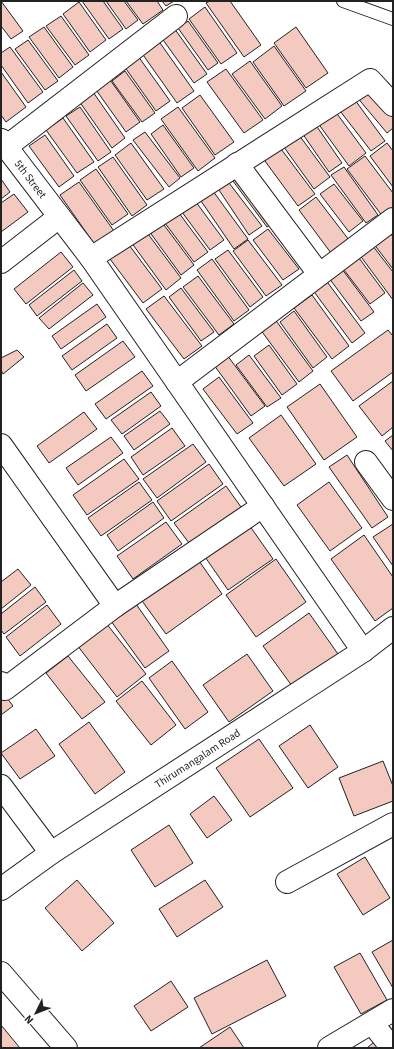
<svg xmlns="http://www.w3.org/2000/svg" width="394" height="1049" viewBox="0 0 394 1049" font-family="'Source Sans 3',sans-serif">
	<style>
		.building { fill: #f3c9c0; stroke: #222 }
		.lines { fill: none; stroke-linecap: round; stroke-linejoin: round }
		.service-casing { stroke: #222; stroke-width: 14 }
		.minor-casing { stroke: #222; stroke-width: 24 }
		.tertiary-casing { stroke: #222; stroke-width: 24 }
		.service { stroke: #fff; stroke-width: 12 }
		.minor { stroke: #fff; stroke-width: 22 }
		.tertiary { stroke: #fff; stroke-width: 22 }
		.labels { text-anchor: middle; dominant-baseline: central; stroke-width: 3; stroke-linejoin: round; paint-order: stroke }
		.street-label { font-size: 11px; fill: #222; stroke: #fff }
	</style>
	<rect width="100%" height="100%" fill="#fff"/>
	<!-- building -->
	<path class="building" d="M1 1 23 31 11 39 1 26Z
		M82 1H103L123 29 109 39Z
		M106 1H124L138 20 126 29Z
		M126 1H157L163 10 143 24Z
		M162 1H174L166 6Z
		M210 1H230L261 45 244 57 206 3Z
		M79 2 106 40 90 52 63 14Z
		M205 7 237 53 221 64 189 19Z
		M61 16 89 55 75 65 46 26Z
		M188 21 218 63 208 70 178 28Z
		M44 27 73 67 59 78 29 37Z
		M296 27 328 73 306 88 274 43Z
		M174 28 207 74 194 83 161 37Z
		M28 40 58 81 45 90 15 49Z
		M158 40 194 91 177 103 141 52Z
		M274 46 306 91 284 106 253 62Z
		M10 47 43 92 28 103 1 65V53Z
		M138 56 170 101 156 111 124 66Z
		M250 61 282 106 265 119 232 74Z
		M226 69 263 120 244 133 207 82Z
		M125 71 155 113 142 122 112 81Z
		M1 72 26 107 6 122 1 115Z
		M108 77 140 122 126 132 94 87Z
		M93 92 125 138 112 148 79 101Z
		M371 92 393 118V128L387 133 356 96Z
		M200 95 234 142 215 155 182 108Z
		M352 96 385 141 371 151 337 107Z
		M80 107 111 152 98 161 66 116Z
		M178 107 215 158 198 171 161 119Z
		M332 107 366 153 349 166 315 119Z
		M63 118 94 162 77 173 46 130Z
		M313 121 342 163 329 172 300 130Z
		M163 125 194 168 181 177 151 134Z
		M296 131 330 177 314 189 281 143Z
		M145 132 180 178 169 187 133 140Z
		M45 135 74 176 59 187 29 146Z
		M131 143 164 189 147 200 115 155Z
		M387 143 393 151V187L370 156Z
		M278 145 315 194 298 206 262 157Z
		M365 156 393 193V210L383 217 347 169Z
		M113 157 147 205 132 216 98 167Z
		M344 167 378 215 366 223 331 175Z
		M96 169 128 214 112 225 80 180Z
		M236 173 274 222 267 227 230 177Z
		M1 179 10 192 1 199Z
		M226 179 262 226 249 235 217 187Z
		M79 182 114 231 95 245 60 195Z
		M334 184 363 221 349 232 320 194Z
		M210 187 248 239 234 249 199 198Z
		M14 194 28 212 1 232V203Z
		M316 197 349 240 331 253 299 210Z
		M193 198 224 240 210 250 179 208Z
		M176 209 208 252 194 262 162 219Z
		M161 221 194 265 181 275 149 231Z
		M268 229 299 269 283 280 253 240Z
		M145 230 181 278 166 290 131 242Z
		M389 231 393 237V269L373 243Z
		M248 240 282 285 266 296 233 251Z
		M126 241 162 289 143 303 107 255Z
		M369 241 393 272V300L356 250Z
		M228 250 263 297 250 307 215 259Z
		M61 252 73 267 26 304 14 289Z
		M356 254 385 293 370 304 341 266Z
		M212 259 249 310 234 321 197 270Z
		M339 265 374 312 361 321 326 274Z
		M74 270 82 281 37 316 29 305Z
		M198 276 234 324 219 335 183 287Z
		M325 279 365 333 352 343 312 289Z
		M83 283 93 295 49 329 39 318Z
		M181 288 214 332 201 341 169 297Z
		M312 295 349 346 332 359 294 308Z
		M164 296 202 346 184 359 146 309Z
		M97 304 106 317 61 349 52 336Z
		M294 311 327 357 313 368 280 322Z
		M274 318 313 371 299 382 260 329Z
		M107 324 117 338 72 370 62 356Z
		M388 330 393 336V372L353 401 331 371Z
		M123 341 135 357 86 391 75 375Z
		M269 345 297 384 282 395 254 356Z
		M17 350 24 357 3 374 1 370V358Z
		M227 355 265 406 251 416 214 365Z
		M249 355 281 398 267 407 236 365Z
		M142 371 153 386 106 419 95 404Z
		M219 377 253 423 237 434 203 389Z
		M393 381V427L382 436 359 406Z
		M320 384 357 437 324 460 287 407Z
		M151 392 161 406 122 434 111 420Z
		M160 411 170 424 134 450 124 436Z
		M84 412 97 429 49 463 37 446Z
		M281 415 316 464 284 486 249 438Z
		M172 428 185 446 143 475 131 457Z
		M393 435V451L385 441Z
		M111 437 123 453 78 485 66 468Z
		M193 444 206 462 157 498 143 479Z
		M347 455 388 517 372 528 329 467Z
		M124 459 139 479 87 515 73 495Z
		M209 464 223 484 171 521 157 501Z
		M139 482 152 500 101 536 88 518Z
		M329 482 362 528 330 551 297 505Z
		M226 486 241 507 189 543 174 523Z
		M153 502 164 518 118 551 107 535Z
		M166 522 182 544 133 579 117 556Z
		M247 522 273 559 228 590 203 554Z
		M393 524V566L373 537Z
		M364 535 393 577V608L375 621 331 559Z
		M197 558 222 594 166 634 140 598Z
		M276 559 306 602 256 637 226 595Z
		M18 569 31 585 1 609V582Z
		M35 587 46 602 4 634 1 630V614Z
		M136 604 169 651 145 668 111 621Z
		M47 605 61 624 20 656 6 637Z
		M309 613 338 654 292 686 263 646Z
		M106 623 146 674 117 697 77 645Z
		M247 654 273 691 229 722 203 685Z
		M68 656 105 702 82 719 46 673Z
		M172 661 208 712 185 729 149 678Z
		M142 681 176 725 151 745 116 701Z
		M1 690 13 706 1 715Z
		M89 722 125 772 95 794 59 744Z
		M310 725 338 767 308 788 279 746Z
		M36 729 55 756 20 779 1 753Z
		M259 739 293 788 250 817 216 768Z
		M383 761 393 786V801L354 816 339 778Z
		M214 796 232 820 207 838 190 814Z
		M169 825 193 863 155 887 131 850Z
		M365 857 390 898 363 915 337 874Z
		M77 880 114 923 82 951 45 908Z
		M205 880 223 907 177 937 159 909Z
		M393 940V988L372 952Z
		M360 953 387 1000 361 1014 334 967Z
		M267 960 286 996 212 1034 194 998Z
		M171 981 188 1007 151 1031 134 1006Z
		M1 1025 20 1048H1Z
		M230 1027 244 1048H199Z
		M374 1042 378 1048H367Z"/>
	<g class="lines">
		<!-- service casing -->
		<g class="service-casing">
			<path id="service" d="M343 1 393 19"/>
		</g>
		<!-- minor casing -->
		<g class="minor-casing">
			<g id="minor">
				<path id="s1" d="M1 140 91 258"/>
				<path d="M6 147 176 16"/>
				<path d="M237 164 319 274"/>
				<path d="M1 262 59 217"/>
				<path d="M177 382 393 219"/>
				<path d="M1 445 115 606 5 689 1 683"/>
				<path d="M366 462 393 499"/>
				<path d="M115 606 263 506"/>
				<path d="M363 651 177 382 91 258 370 80 393 105"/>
				<path d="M1 786 51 853"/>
				<path d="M287 882 393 824"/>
				<path d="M1 973 66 1048"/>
				<path d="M372 1023 392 1048"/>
				<path d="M329 1048 393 1010"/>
			</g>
		</g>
		<!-- tertiary casing -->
		<g class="tertiary-casing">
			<g id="tertiary">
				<path id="s2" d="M1 889 51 853 363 651 393 628"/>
			</g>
		</g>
		<!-- service -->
		<use href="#service" class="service"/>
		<!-- minor -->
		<use href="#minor" class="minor"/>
		<!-- tertiary -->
		<use href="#tertiary" class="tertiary"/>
	</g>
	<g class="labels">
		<!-- street labels -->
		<g class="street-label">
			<text stroke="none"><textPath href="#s1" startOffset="49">5th Street</textPath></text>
			<text stroke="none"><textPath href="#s2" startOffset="236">Thirumangalam Road</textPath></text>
		</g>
	</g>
	<!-- border -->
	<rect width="394" height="1049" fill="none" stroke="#222222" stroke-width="4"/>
	<!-- north arrow -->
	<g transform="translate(36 1013) rotate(227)" stroke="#ffffff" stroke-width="3" paint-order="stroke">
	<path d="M0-3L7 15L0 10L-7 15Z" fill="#222222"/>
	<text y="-6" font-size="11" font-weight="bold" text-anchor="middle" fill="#222222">N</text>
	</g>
</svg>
